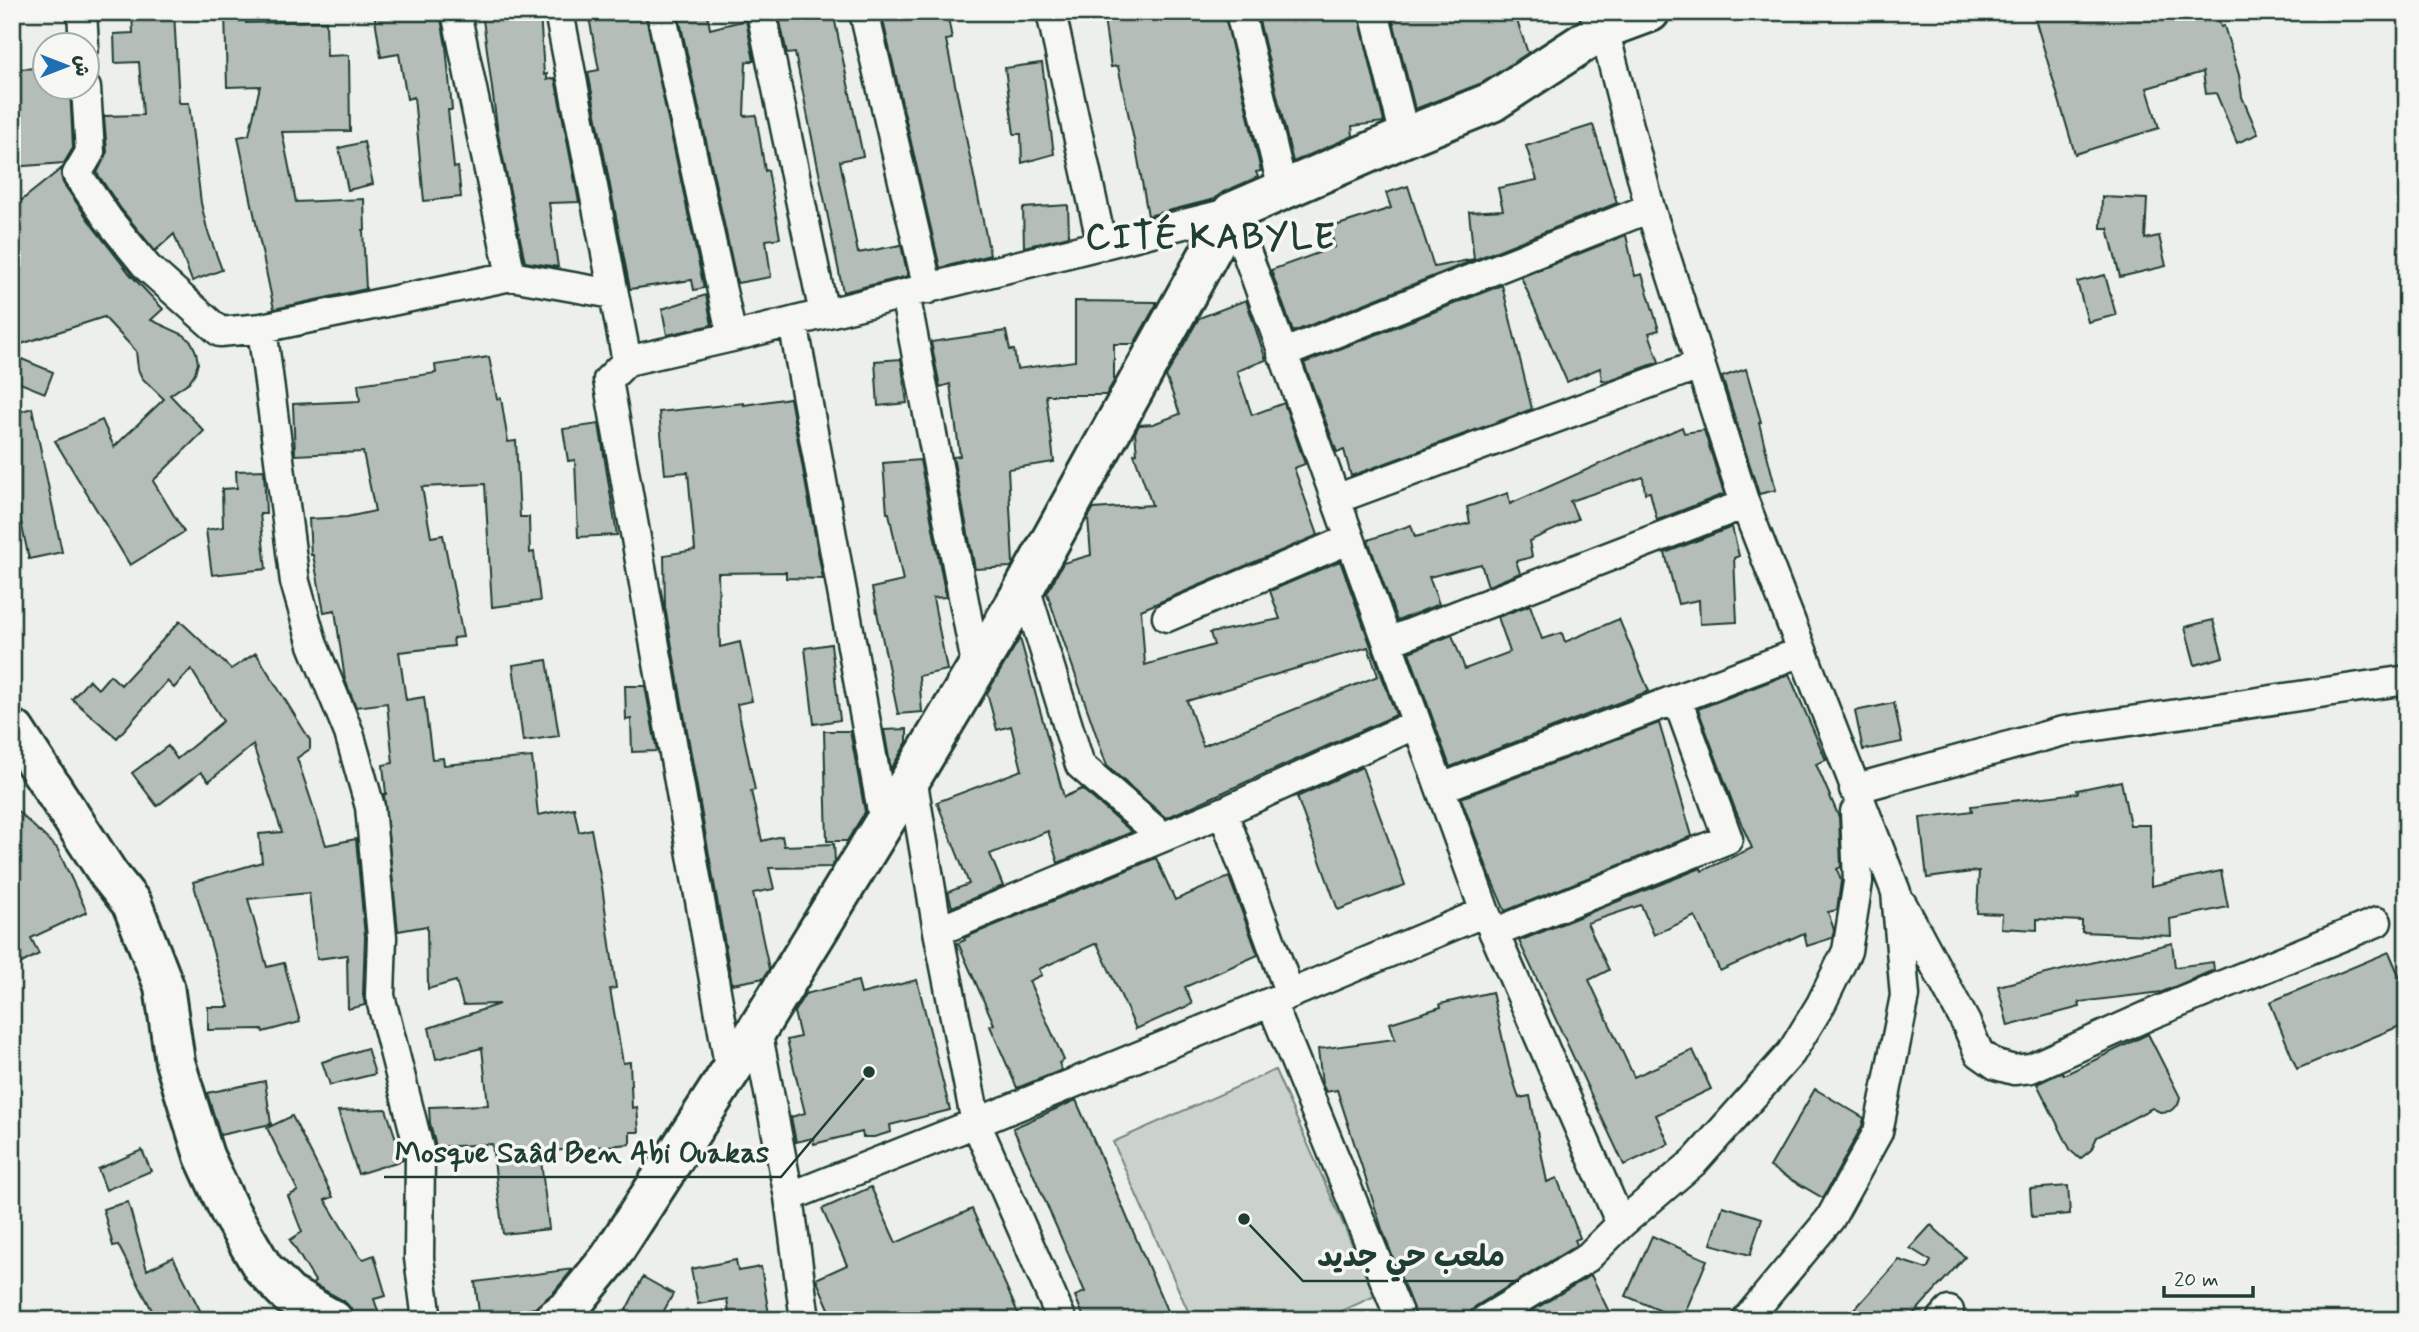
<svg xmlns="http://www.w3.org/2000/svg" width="2419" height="1332" viewBox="0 0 2419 1332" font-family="Mynerve,'Playpen Sans Arabic',sans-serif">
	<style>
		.green { fill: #cbd2cc; stroke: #758880; stroke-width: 2 }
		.building { fill: #b4bdb8; stroke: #1f3d34; stroke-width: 2; fill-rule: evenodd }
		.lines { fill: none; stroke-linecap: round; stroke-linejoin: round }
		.street-casing { stroke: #1f3d34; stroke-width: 33 }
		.secondary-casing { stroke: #1f3d34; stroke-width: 44 }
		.street { stroke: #f6f6f2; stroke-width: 28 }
		.secondary { stroke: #f6f6f2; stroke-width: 38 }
		.labels { text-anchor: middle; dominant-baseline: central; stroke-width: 7; stroke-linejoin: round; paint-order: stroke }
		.district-label { font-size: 35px; font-weight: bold; letter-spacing: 2px; fill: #1f3d34; stroke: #f6f6f2 }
		.leader { fill: none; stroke: #1f3d34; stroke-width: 2.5 }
		.callout-dot { fill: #1f3d34; stroke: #f6f6f2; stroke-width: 2.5 }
		.callout-label { font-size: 30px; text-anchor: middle; font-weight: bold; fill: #1f3d34; stroke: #f6f6f2; stroke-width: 7; stroke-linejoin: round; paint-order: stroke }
	</style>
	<rect width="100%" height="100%" fill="#edefea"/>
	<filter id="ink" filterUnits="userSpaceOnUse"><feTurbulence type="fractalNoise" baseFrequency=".0143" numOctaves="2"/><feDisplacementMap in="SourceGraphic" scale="14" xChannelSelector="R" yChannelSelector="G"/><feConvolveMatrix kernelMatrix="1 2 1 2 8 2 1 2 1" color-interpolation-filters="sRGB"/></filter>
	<g filter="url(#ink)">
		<!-- green -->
		<path class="green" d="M1275 1070 1375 1296 1322 1320H1192L1113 1142Z"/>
		<!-- building -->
		<path class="building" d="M132 12H174L179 103H189L201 203 207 229 222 270 192 281 174 234 155 251 121 209 97 173 107 152 104 116 143 115 139 62 115 63 114 34 133 33Z
			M225 12H243L246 23 326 21 327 56 349 55 350 131 282 132 296 202 364 199 365 230H363L366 289 274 309 238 137 249 135 260 86 227 87Z
			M374 12H411L412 18 440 13 446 46 452 110H448L454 168 458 167 461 197 424 201 414 97 407 99 399 54 381 57Z
			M482 12H540L544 75 547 74V80L555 78 579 202 549 203 558 267 525 262 498 134Z
			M588 12H645L704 288 694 290 692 280 630 289 588 72 599 70Z
			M678 12H707L710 29 746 20 754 61 746 62 744 116 756 115 765 171 768 170 780 238 766 240 771 277 737 283Z
			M778 12H833L863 156 840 161 858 253 901 245 908 276 843 292 795 53 787 54Z
			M881 12H947L952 39 946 40 990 255 940 268Z
			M1103 12H1224L1261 171 1256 172 1258 177 1223 192 1215 199 1148 216 1138 159 1118 66 1111 67Z
			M1257 12H1358L1384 122 1352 126 1353 136 1293 162Z
			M1391 12H1514L1528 53 1482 83 1415 109Z
			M2033 12H2216L2221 27 2224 26 2239 75 2242 97 2258 134 2237 143 2216 93 2206 94 2203 72 2147 88 2159 128 2075 154Z
			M1042 63 1054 154 1022 163 1021 134H1014L1005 68Z
			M46 68V88H70L73 148 64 163 12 167V69Z
			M1593 125 1617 203 1293 332 1271 270 1335 247 1329 228 1391 208 1386 193 1408 186 1434 267 1474 259 1469 212 1503 210 1498 188 1537 180 1526 146Z
			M364 142 373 184 348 190 339 148Z
			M62 168 61 175 63 183 94 228 130 274 163 309 151 320 184 335 192 343 196 352 198 363 195 373 189 382 170 395 204 431 153 481 184 532 130 565 55 441 102 420 114 447 164 399 142 378 138 369 136 351 104 317 12 347V208Z
			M2102 197 2147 199 2145 239 2159 236 2166 266 2120 277 2108 228H2101Z
			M1068 205 1069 236 1024 247 1023 208Z
			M1626 235 1635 276 1642 274 1659 330 1649 333 1659 362 1607 381 1602 380 1600 368 1567 382 1521 277Z
			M2105 275 2116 315 2088 322 2077 282Z
			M1502 285 1532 409 1351 476 1344 450 1337 452 1304 363Z
			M706 295 712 325 667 335 662 309Z
			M1246 300 1266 360 1237 371 1252 415 1284 403 1305 464 1294 468 1318 535 1141 610 1145 665 1214 645 1210 633 1280 619 1270 591 1340 561 1396 715 1166 818 1107 766 1047 593 1063 563 1091 555 1088 518 1093 509 1152 505 1134 454 1137 453 1135 433 1139 425 1153 424 1180 414 1166 376 1199 318ZM1368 647 1378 676 1203 746 1187 701Z
			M1075 301 1156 302V305L1134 344H1114V381L1106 395H1046L1054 462 1008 469 1013 564 1011 567 975 569 953 457 960 456 950 384 940 387 931 342 1006 331 1010 350H1014L1017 369 1075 361Z
			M12 355 53 372 45 393 20 383 12 370Z
			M489 357 497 399 501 398 508 442 516 441 520 517H529L530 553 534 552 540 601 492 607 485 484 422 487 431 537 443 535 463 637 453 638 454 646 399 652 406 700 424 697 432 759 443 758 444 765 532 757 538 815 574 808 579 832 591 829 602 886 616 988 610 989 623 1063 630 1062 632 1108 637 1107 639 1132H630V1144L540 1152 549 1229 503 1234 492 1144 436 1147 430 1123 429 1107 488 1105 482 1048 436 1059 429 1028 499 1004 463 1005 456 981 428 989 427 926 398 931 384 794H386L383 765 393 763 387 703 356 707 345 680 335 610 324 612 313 555H311L309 519 347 517 375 511 363 452 295 455 293 404 360 401 358 384 436 373 435 365Z
			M901 359 907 403 878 406 875 361Z
			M1746 369 1761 422 1759 423 1776 490 1759 494 1722 377Z
			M790 398 823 579 786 578V572L718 573 720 647 740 642 752 701 737 704 755 790 751 791 762 841 782 836 784 846 834 844 835 861 831 867 769 868 774 889 753 893 769 969 764 978 732 984 665 607 664 555 695 550 688 472 665 474 659 412 744 403V405Z
			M32 408 62 552 29 559 12 480V414Z
			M599 424 617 535 578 537 575 460 568 461 563 429Z
			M1682 427 1684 433 1704 430 1724 494 1657 520 1650 492 1645 493 1643 477 1570 501 1578 519 1529 541 1532 557 1516 561 1520 573 1488 586 1481 564 1429 577 1439 604 1397 621 1368 540 1411 525 1415 537 1470 523 1467 507 1508 493 1510 504Z
			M920 460 946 597 933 598 947 670 919 676 922 712 898 714 872 588 903 581 889 513H887L883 463Z
			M264 470 266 514H260L266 569 212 575 206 530 223 527 222 489 237 488 236 471Z
			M1732 527 1739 556 1734 558 1737 622 1700 624 1699 600 1678 604 1665 553Z
			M1530 605 1542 639 1562 633 1565 642 1619 619 1649 691 1450 767 1409 652 1452 635 1465 669 1510 652 1498 617Z
			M2213 620 2223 657 2195 665 2185 627Z
			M180 621 231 669 256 653 310 740V749L297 758 326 845 356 839 365 937 363 995 365 1005 348 1009 347 955 317 959 309 893 248 899 267 967 284 963 300 1022 263 1032 262 1029 208 1030V1007H229L193 882 262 862 259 834 282 832 253 745 209 781 201 772 157 806 132 773 168 746 177 759 223 721 191 669 174 688 167 681 117 738 72 699 89 680 98 689 110 675 121 685Z
			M1020 638 1064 797 1082 789 1132 832 1058 863 1048 831 990 854 1003 886 952 907 948 892 969 884 937 802 1022 770 1011 726 997 730 987 693Z
			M831 644 840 720 814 724 805 648Z
			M547 660 559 736 523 741 513 665Z
			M1789 674 1826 760 1816 764 1839 817 1841 867 1837 869 1841 881 1837 910 1828 912 1834 930 1832 938 1807 946 1804 933 1720 971 1695 916 1654 935 1641 905 1587 923 1609 970 1589 980 1634 1077 1693 1050 1711 1089 1656 1115 1669 1144 1624 1165 1519 941 1701 868 1702 871 1752 848 1735 809 1698 709Z
			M625 686H645L657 751 632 752 631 719 626 720Z
			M1894 703 1902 742 1863 750 1855 711Z
			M1659 723 1692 836 1505 911 1492 881 1461 798Z
			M907 729V742L891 769 884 730Z
			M824 731H850L865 812 847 841H827Z
			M1362 767 1405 885 1338 910 1297 797Z
			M2121 781 2130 825H2150L2151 886 2221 871 2228 907 2170 919 2171 936 2082 932V921L2037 919V930L2001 928 2002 914 1977 913 1979 871 1927 878 1920 818 1972 811 1971 806 2078 793 2077 790Z
			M12 806 57 848 87 912 31 938 39 954 12 968Z
			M1156 858 1175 900 1229 877 1258 955 1185 987 1192 1004 1136 1029 1097 943 1039 969 1042 975 1029 981 1064 1060 1059 1063 1062 1070 1017 1088 990 1026 994 1024 958 943 965 940 964 938Z
			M2172 943 2175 967 2213 962 2214 970 2162 992 2079 1002 2080 1007 2008 1026 1998 986Z
			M2389 952 2407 994V1023L2297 1069 2270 1002Z
			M917 980 950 1110 890 1125 891 1132 874 1137H863L862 1132 814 1144 813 1138 796 1142 791 1117 805 1113 787 1040 800 1037 794 1012 805 994 858 981 861 994Z
			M1492 992 1509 1067 1519 1098 1530 1096 1547 1182 1557 1178 1580 1238 1575 1240 1577 1245 1476 1306 1471 1311 1468 1320H1417L1382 1229 1337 1090 1326 1092 1322 1084 1318 1049 1395 1039 1390 1023 1441 1007 1440 1004Z
			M2148 1034 2180 1097 2178 1105 2170 1111 2160 1112 2152 1108 2097 1137 2091 1150 2080 1159 2071 1151 2037 1084 2062 1072 2064 1075Z
			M367 1048 375 1074 330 1085 322 1062Z
			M265 1081 271 1124 220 1135 207 1093Z
			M1815 1089 1864 1118 1862 1126 1823 1198 1770 1167Z
			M1076 1100 1123 1208 1171 1320H1085L1075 1296 1085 1292 1013 1128Z
			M386 1109 403 1160 358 1174 338 1111Z
			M292 1116 333 1197 325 1200 360 1257 364 1259 374 1255 386 1296 374 1299 381 1320H355L352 1310 344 1301 313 1284 315 1281 290 1240 302 1232 288 1196 298 1191 267 1128Z
			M142 1150 151 1171 106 1190 98 1169Z
			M2068 1186 2070 1214 2032 1217 2030 1189Z
			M871 1187 896 1243 972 1209 1021 1320H834L816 1279 847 1265 822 1209Z
			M128 1202 147 1270 173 1257 205 1320H157L118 1245 113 1246 103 1209Z
			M1723 1206 1762 1218 1750 1255 1711 1244Z
			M1931 1225 1965 1257 1908 1320H1845L1899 1260 1927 1269 1931 1261 1910 1248Z
			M1652 1236 1707 1260 1682 1320 1626 1296Z
			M736 1260 738 1271 761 1267 770 1320H730L727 1299 698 1304 691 1269Z
			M573 1269 554 1292 535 1308 515 1312 516 1320H480L475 1282Z
			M1591 1275 1613 1320H1517Z
			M643 1277 673 1294 659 1320H644L626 1310Z"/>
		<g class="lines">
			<!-- street casing -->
			<g class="street-casing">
				<path id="street" d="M82 12 84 46
					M456 12 511 276
					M559 12 627 361
					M661 12 732 337
					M761 12 824 314
					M864 12 928 289
					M1051 12 1102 245
					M1240 12 1283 190
					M1374 12 1405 137
					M1594 12 1604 29 1650 208 1745 504 1896 892 1905 996 1878 1132 1830 1219 1746 1320
					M86 88 90 152 77 174 108 219 147 267 220 332 262 328 511 276 613 294
					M905 294 977 669
					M793 322 884 822
					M262 328 295 582 313 645 349 733 370 807 382 937 380 996 420 1153 419 1258 427 1320
					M1282 354 1650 208
					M1336 499 1699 365
					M1025 587 1080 765 1163 837
					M1167 617 1350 539
					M1388 642 1745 504
					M1441 788 1801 652
					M1854 789 2063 731 2407 680
					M1223 812 1290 994
					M1902 904 1966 1023 1979 1053 1996 1065 2014 1070 2031 1068 2154 1013 2377 922
					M938 931 1223 812 1416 724
					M1494 933 1728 839 1677 699
					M1271 1002 1401 1320
					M757 1030 789 1197 805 1320
					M730 1070 608 380 627 361 732 337 1232 212 1485 912 1621 1224
					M789 1197 976 1123 938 931 912 777
					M1062 1320 976 1123 1271 1002 1485 912
					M1485 1320 1587 1258 1621 1224 1695 1161 1791 1053 1821 1004 1847 951 1858 882 1855 812
					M1941 1320 1949 1311"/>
			</g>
			<!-- secondary casing -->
			<g class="secondary-casing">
				<path id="secondary" d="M15 731 109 875 132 904 164 986 175 1062 204 1156 230 1212 263 1268 289 1295 333 1320
					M553 1320 569 1308 609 1259 757 1030 912 777 1025 587 1232 212 1405 137 1492 102 1604 29 1650 12"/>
			</g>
			<!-- street -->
			<use href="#street" class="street"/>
			<!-- secondary -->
			<use href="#secondary" class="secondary"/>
		</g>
	</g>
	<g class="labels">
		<!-- district labels -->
		<g class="district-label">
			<text x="1211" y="238">CITÉ KABYLE</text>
		</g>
	</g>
	<!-- callouts -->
	<path class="leader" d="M869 1072L781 1177H384M1244 1219L1303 1281H1519"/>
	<g class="callout-dot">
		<circle cx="869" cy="1072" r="7"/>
		<circle cx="1244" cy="1219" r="7"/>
	</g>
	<g class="callout-label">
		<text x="582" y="1162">Mosque Saâd Ben Abi Ouakas</text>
		<text x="1411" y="1266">ملعب حي جديد</text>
	</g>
	<!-- margin -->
	<rect width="2419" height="1332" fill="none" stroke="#f6f6f2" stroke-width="42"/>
	<rect x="21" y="21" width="2377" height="1290" fill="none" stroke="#1f3d34" stroke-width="2.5" filter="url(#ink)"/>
	<!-- north arrow -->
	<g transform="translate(66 66) rotate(90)"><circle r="33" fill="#f6f6f2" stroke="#a0aca6" stroke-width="2"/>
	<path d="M0-5L12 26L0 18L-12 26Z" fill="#1f6fb2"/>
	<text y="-10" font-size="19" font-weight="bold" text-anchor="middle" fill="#1f3d34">ش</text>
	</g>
	<!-- scale -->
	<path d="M2164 1286v10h89v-10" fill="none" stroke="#1f3d34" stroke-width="3.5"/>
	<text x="2174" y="1286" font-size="21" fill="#1f3d34" stroke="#f6f6f2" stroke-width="5" paint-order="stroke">20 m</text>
</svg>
